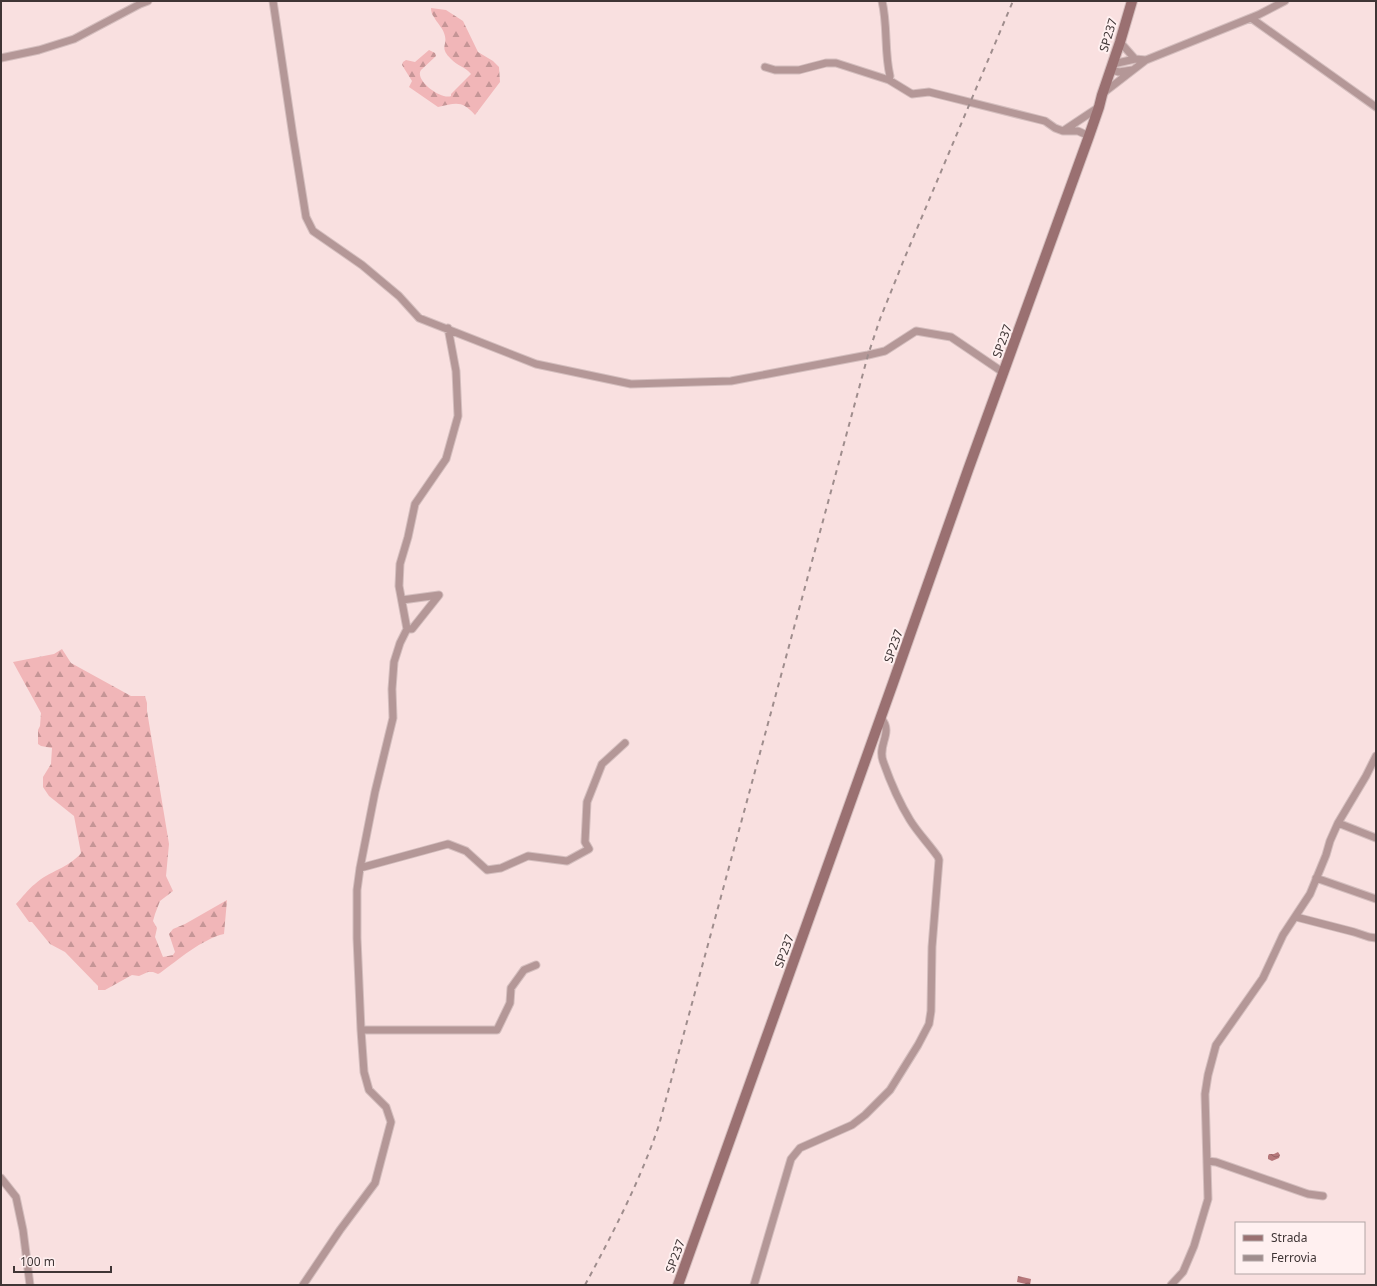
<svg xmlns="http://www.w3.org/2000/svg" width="1377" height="1286" viewBox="0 0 1377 1286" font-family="'Noto Sans',sans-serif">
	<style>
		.forest { fill: url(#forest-firs) }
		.water { fill: url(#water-waves) }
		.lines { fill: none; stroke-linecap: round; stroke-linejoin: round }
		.minor-casing { stroke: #d4bebe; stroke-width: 9 }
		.secondary-casing { stroke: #d4bebe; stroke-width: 12 }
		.minor { stroke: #b49797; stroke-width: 7 }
		.secondary { stroke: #9a7071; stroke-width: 10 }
		.rail { stroke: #9f8d8d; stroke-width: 2; stroke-dasharray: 5 5; stroke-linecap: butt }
		.labels { text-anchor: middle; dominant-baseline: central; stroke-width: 4; stroke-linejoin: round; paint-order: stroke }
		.street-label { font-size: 12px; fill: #3f3535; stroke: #fff0f0 }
	</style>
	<defs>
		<pattern id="forest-firs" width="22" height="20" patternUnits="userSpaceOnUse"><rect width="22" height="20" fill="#f1b6b8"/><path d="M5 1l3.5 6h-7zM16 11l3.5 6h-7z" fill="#c59596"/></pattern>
		<pattern id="water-waves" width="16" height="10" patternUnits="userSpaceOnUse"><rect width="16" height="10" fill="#b6777a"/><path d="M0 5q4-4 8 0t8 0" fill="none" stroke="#956265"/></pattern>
	</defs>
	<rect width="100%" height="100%" fill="#f9e0e0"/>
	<!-- forest -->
	<path class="forest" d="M431 8 446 10 463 21 478 52 493 61 499 67 500 82 475 115C462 100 456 103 438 107L409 87 412 81 402 65 403 62 406 60 415 62 429 50 435 53 436 56 421 70C414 80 441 100 451 96V94L471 74C466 67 457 66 451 59 438 46 449 46 444 33 442 27 437 23 434 17 432 15 431 11 431 8Z
		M62 649 71 663 131 696H145L147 703V711L169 844 166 876 173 891 160 901 155 914 153 921 157 928 155 937 163 957 173 955 175 952 169 934 173 929 185 924 227 900 224 934C202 939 178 960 160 973L158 974 153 972H148L139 976 132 975 105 990H98V986L65 952 50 944 32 922H29L16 904C22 898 28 889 35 884 49 871 69 868 81 853L74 816 49 796 43 787V777L51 764 52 748 41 746 38 744V730L40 726 41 713 13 662 54 654Z"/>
	<!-- water -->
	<path class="water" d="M1278 1152 1280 1155 1279 1158 1272 1161 1268 1159V1156L1269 1154H1274Z
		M1018 1276 1031 1279 1030 1285 1017 1282Z"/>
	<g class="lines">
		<!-- minor casing -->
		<g class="minor-casing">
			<path id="minor" d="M273 1 293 136 306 217 313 231 362 265 399 296 419 318 536 364 631 384 731 381 868 355 885 351 916 331 951 337 1004 373
				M882 1C888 26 884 51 890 76L889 80
				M1251 18 1376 107
				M1 58 39 50 74 39 140 4 148 1
				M1146 60 1258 15 1285 1
				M1113 64 1135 59
				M765 67 775 70H799L826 63H836L889 80 912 94 929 92 1045 121 1055 128 1063 131
				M1111 70 1119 72 1132 70
				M1102 94 1146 60 1135 59 1120 42
				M1089 136 1078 131H1063L1099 107
				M402 600 439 595 412 629H407
				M1338 823 1376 838
				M360 868 448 844 466 851 487 870 501 868 528 856 567 861 589 849 585 842 587 802 602 764 625 743
				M1316 878 1376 899
				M1296 917 1354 932 1369 937 1376 938
				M361 1030H497L510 1003 511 988 524 970 536 965
				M1207 1161 1216 1162 1308 1194 1323 1196
				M1 1178 16 1197 23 1230 30 1285
				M303 1285 340 1230 375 1183 391 1122 386 1107 369 1090 364 1072 361 1030 357 938V890L360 868 375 792 393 718 392 689 394 662 400 643 407 629 399 586 400 564 408 537 415 504 446 459 458 416 456 371 448 328
				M754 1285 791 1159 800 1148 852 1125 865 1115 890 1090 918 1045 929 1024 931 1011 932 947 939 860 938 857C929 844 918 833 910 820 899 802 890 781 883 761 877 744 894 733 881 718
				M1171 1285 1183 1272 1194 1246 1208 1199 1205 1094 1208 1075 1216 1045 1263 978 1283 935 1310 894 1326 855 1330 841 1338 823 1366 776 1376 756"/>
		</g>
		<!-- secondary casing -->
		<g class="secondary-casing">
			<path id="secondary" d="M678 1285 893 683 968 470 1089 136 1099 107 1102 95 1120 42 1132 1"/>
		</g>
		<!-- minor -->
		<use href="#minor" class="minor"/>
		<!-- secondary -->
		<use href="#secondary" class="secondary"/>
		<!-- rail -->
		<path class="rail" d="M585 1285C613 1233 640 1181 659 1125L868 355 880 319 905 257 1013 1"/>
	</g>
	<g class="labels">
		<!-- street labels -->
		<g class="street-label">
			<text transform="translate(1108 35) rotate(-73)">SP237</text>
			<text transform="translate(1002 341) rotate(-70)">SP237</text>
			<text transform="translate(893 646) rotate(-71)">SP237</text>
			<text transform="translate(784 951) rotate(-70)">SP237</text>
			<text transform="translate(675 1256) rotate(-70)">SP237</text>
		</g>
	</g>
	<!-- border -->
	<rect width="1377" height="1286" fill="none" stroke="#3f3535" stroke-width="4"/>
	<!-- legend -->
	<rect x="1235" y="1222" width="130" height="52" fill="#fff0f0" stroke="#b2a5a5"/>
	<rect x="1243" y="1235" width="20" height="6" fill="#9a7071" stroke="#b2a5a5"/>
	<text x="1271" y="1242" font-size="12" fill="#3f3535">Strada</text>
	<rect x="1243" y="1255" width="20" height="6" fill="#9f8d8d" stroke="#b2a5a5"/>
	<text x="1271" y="1262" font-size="12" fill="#3f3535">Ferrovia</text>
	<!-- scale -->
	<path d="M14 1266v6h97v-6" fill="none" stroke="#3f3535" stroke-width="2"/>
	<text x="20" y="1266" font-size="12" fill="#3f3535" stroke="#fff0f0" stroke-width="3" paint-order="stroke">100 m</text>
</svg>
